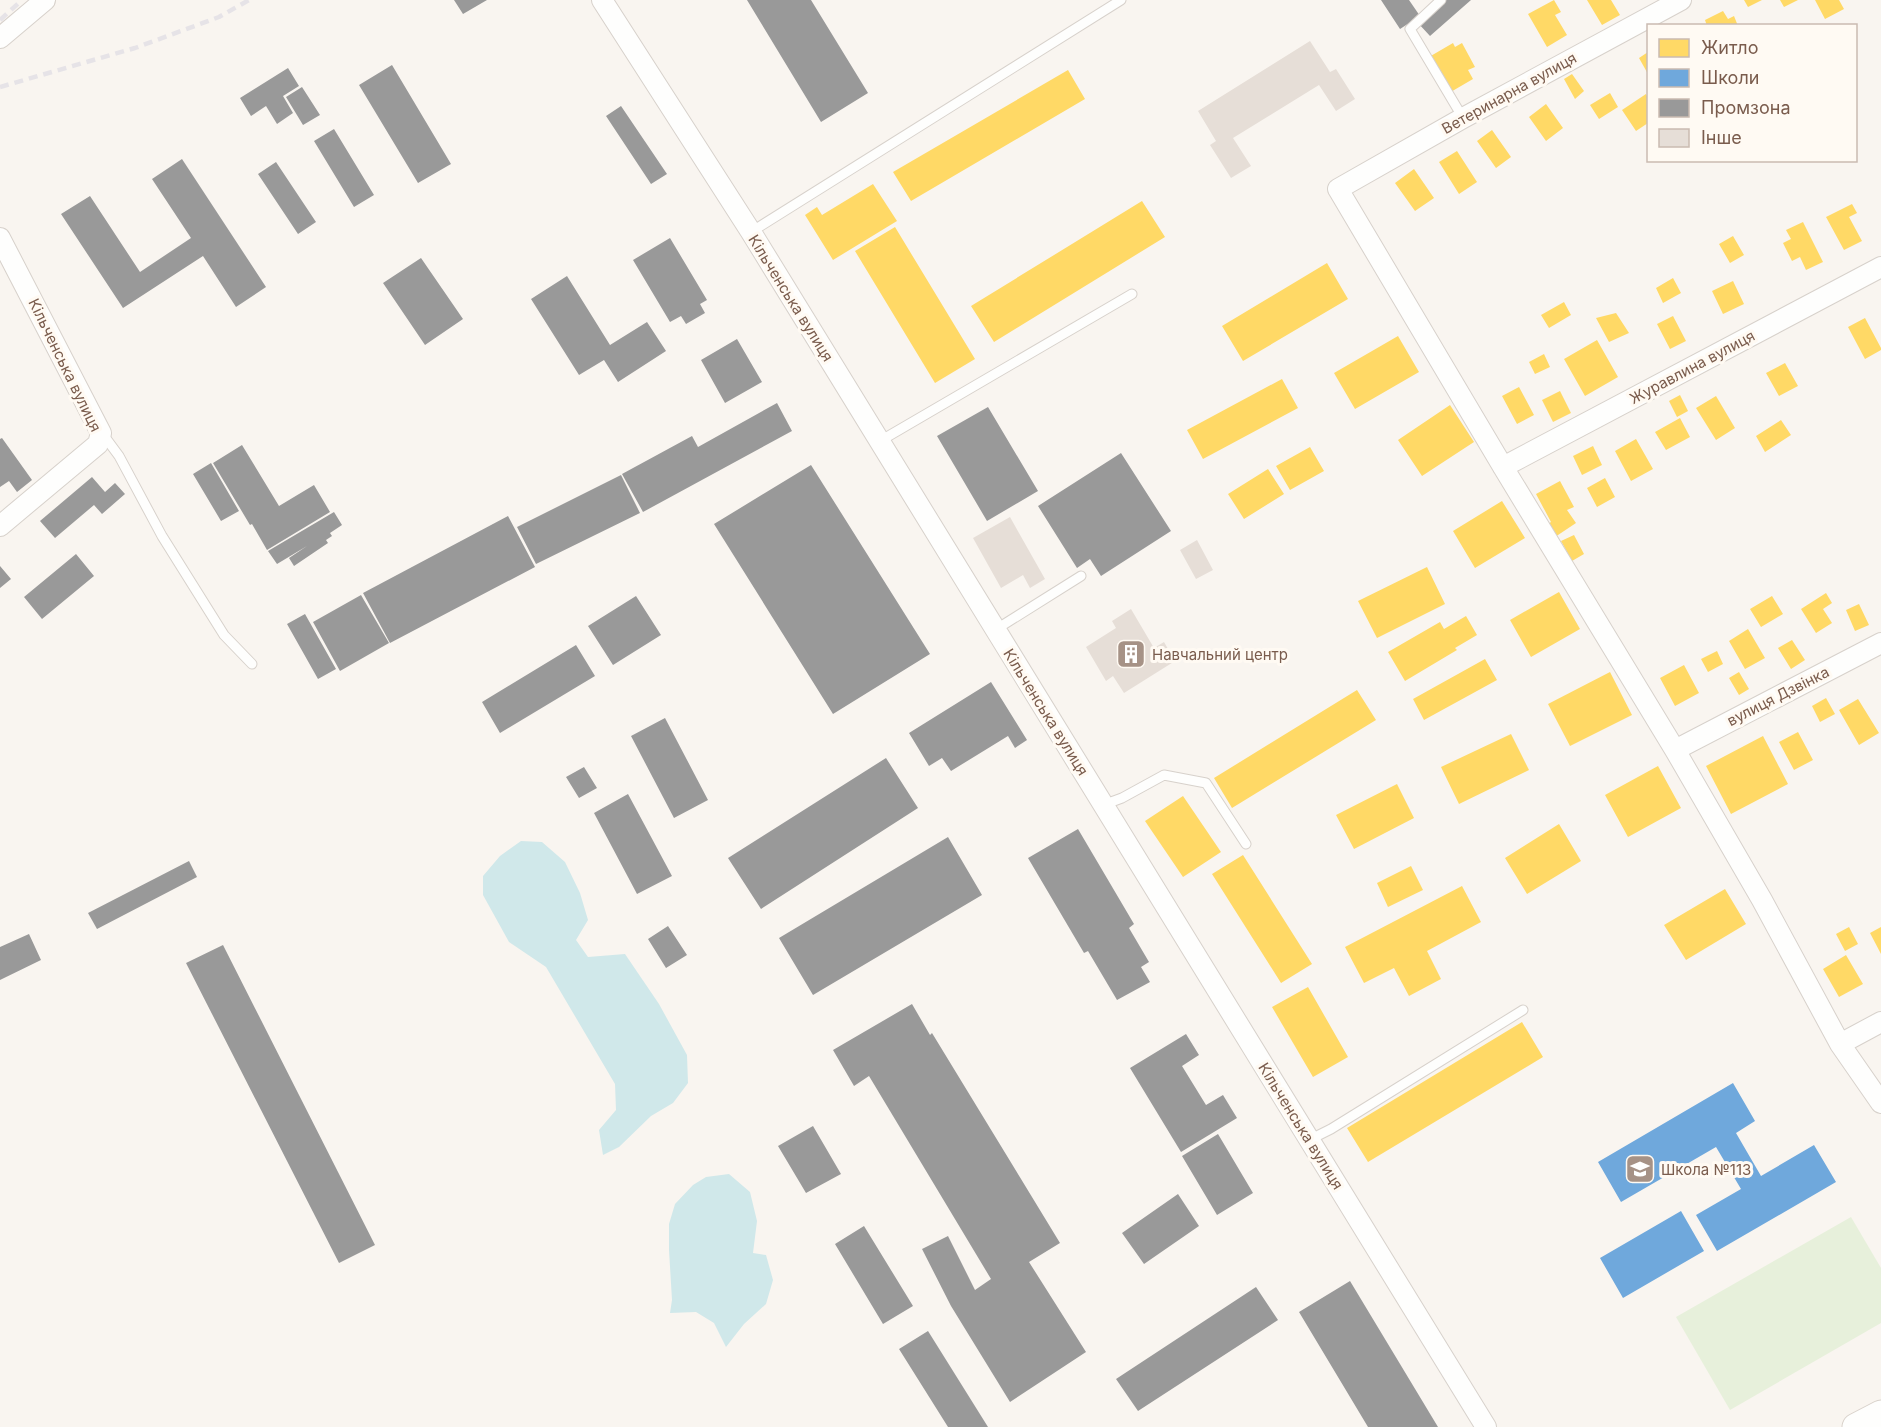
<svg xmlns="http://www.w3.org/2000/svg" width="1881" height="1427" viewBox="0 0 1881 1427" font-family="Inter,sans-serif">
	<style>
		.green { fill: #e7f0db }
		.water { fill: #d0e8ea }
		.homes { fill: #ffd966 }
		.schools { fill: #6fa8dc }
		.industry { fill: #999 }
		.building { fill: #e6ded7 }
		.lines { fill: none; stroke-linecap: round; stroke-linejoin: round }
		.lane-casing { stroke: #d7d1cb; stroke-width: 11 }
		.street-casing { stroke: #d7d1cb; stroke-width: 22 }
		.secondary-casing { stroke: #d9d2cb; stroke-width: 29 }
		.lane { stroke: #fefefd; stroke-width: 9 }
		.street { stroke: #fefefd; stroke-width: 20 }
		.secondary { stroke: #fefefd; stroke-width: 27 }
		.rail { stroke: #e6e3e7; stroke-width: 4.5; stroke-dasharray: 9 6; stroke-linecap: butt }
		.labels { text-anchor: middle; dominant-baseline: central; stroke-width: 6; stroke-linejoin: round; paint-order: stroke }
		.street-label { font-size: 15px; fill: #7a5c4d; stroke: #fffaf3 }
		.poi-label { font-size: 15px; fill: #7a5c4d; stroke: #fffaf3; text-anchor: start }
	</style>
	<rect width="100%" height="100%" fill="#f9f5f0"/>
	<!-- green -->
	<path class="green" d="M1851 1217 1881 1268V1323L1730 1410 1676 1317Z"/>
	<!-- water -->
	<path class="water" d="M521 841 542 842 565 862 580 893 588 920 576 940 588 957 625 954 659 1004 687 1055 688 1083 673 1103 651 1116 619 1147 603 1155 599 1130 616 1110 615 1084 546 967 509 942 483 895V876L500 856Z
		M729 1174 750 1192 757 1221 753 1253 766 1255 773 1280 766 1304 744 1324 726 1347 714 1323 696 1312 670 1313 672 1300 669 1250V1224L675 1204 693 1185 706 1177Z"/>
	<!-- homes -->
	<path class="homes" d="M1554 0 1561 12 1555 15 1567 35 1547 47 1528 14Z
		M1587 0H1611L1620 15 1602 25Z
		M1744 0H1762L1748 7Z
		M1780 0H1798L1784 7Z
		M1815 0H1839L1844 9 1825 19Z
		M1723 11 1728 19 1734 16 1738 26H1707L1705 20Z
		M1453 43 1455 47 1462 43 1475 67 1468 70 1473 79 1449 93 1429 57Z
		M1648 52V74L1639 58Z
		M1068 70 1085 99 911 201 893 172Z
		M1572 74 1584 91 1575 99 1564 79Z
		M1610 93 1618 107 1599 119 1590 105Z
		M1646 94 1648 98V123L1636 131 1622 110Z
		M1546 104 1563 128 1546 141 1529 117Z
		M1492 130 1511 157 1496 168 1477 141Z
		M1457 151 1477 182 1459 194 1439 162Z
		M1414 169 1434 198 1415 211 1395 183Z
		M873 184 897 221 833 260 805 215 817 207 822 215Z
		M1142 201 1165 237 994 342 971 306Z
		M1852 204 1857 213 1849 217 1862 241 1844 250 1826 217Z
		M1803 222 1823 262 1806 270 1800 257 1792 261 1783 243 1791 239 1786 230Z
		M895 227 975 359 935 383 855 251Z
		M1733 236 1744 255 1730 263 1719 244Z
		M1327 263 1348 299 1243 361 1222 326Z
		M1673 278 1681 293 1663 303 1656 288Z
		M1733 281 1744 304 1723 314 1712 291Z
		M1564 302 1571 315 1549 328 1541 315Z
		M1616 313 1629 333 1609 342 1596 318Z
		M1673 316 1686 341 1670 349 1657 324Z
		M1865 318 1881 348V350L1865 359 1848 327Z
		M1398 336 1419 372 1355 409 1334 373Z
		M1597 340 1618 377 1585 396 1564 359Z
		M1544 354 1550 367 1535 374 1529 362Z
		M1785 363 1798 386 1779 396 1766 373Z
		M1282 379 1298 408 1203 459 1187 430Z
		M1519 387 1534 415 1517 424 1502 396Z
		M1560 391 1571 413 1553 422 1542 400Z
		M1680 395 1688 411 1677 417 1669 401Z
		M1716 396 1735 428 1716 440 1696 408Z
		M1450 405 1474 442 1422 476 1398 440Z
		M1680 418 1690 437 1666 450 1655 432Z
		M1781 420 1791 435 1765 452 1756 436Z
		M1636 439 1653 469 1631 481 1615 451Z
		M1593 446 1602 465 1582 475 1573 456Z
		M1310 447 1324 471 1290 490 1276 466Z
		M1268 469 1284 494 1244 519 1228 494Z
		M1605 478 1615 497 1597 507 1587 488Z
		M1560 481 1574 507 1567 510 1576 523 1555 537 1546 525 1551 522 1536 494Z
		M1502 501 1525 538 1475 568 1453 531Z
		M1574 535 1584 554 1572 561 1561 541Z
		M1427 567 1445 604 1377 638 1358 601Z
		M1559 592 1580 629 1531 657 1510 620Z
		M1826 593 1832 603 1823 609 1832 623 1816 633 1801 609Z
		M1772 596 1783 614 1761 627 1750 609Z
		M1859 604 1869 625 1855 631 1846 610Z
		M1466 616 1477 635 1455 648 1457 650 1405 681 1388 652 1440 622 1444 629Z
		M1748 629 1765 658 1745 669 1729 641Z
		M1792 640 1805 660 1791 669 1778 648Z
		M1717 651 1723 664 1708 672 1701 659Z
		M1485 659 1497 680 1424 720 1413 699Z
		M1684 665 1699 693 1675 706 1660 678Z
		M1610 672 1632 715 1570 746 1548 704Z
		M1739 672 1749 689 1739 695 1729 678Z
		M1357 690 1376 720 1232 808 1214 778Z
		M1826 698 1835 714 1820 722 1812 706Z
		M1858 699 1879 733 1859 745 1839 710Z
		M1798 732 1813 760 1794 770 1779 742Z
		M1511 734 1529 770 1459 804 1441 767Z
		M1763 736 1788 784 1731 814 1706 766Z
		M1658 766 1681 808 1628 837 1605 795Z
		M1397 784 1414 818 1354 849 1336 815Z
		M1183 796 1221 852 1183 877 1145 821Z
		M1559 824 1581 861 1527 894 1505 858Z
		M1243 855 1312 964 1281 983 1212 874Z
		M1411 866 1423 890 1388 907 1377 883Z
		M1462 886 1481 922 1427 951 1441 979 1409 996 1394 968 1364 983 1345 947Z
		M1725 889 1746 924 1686 960 1664 925Z
		M1849 927 1858 944 1845 951 1836 934Z
		M1881 927V954L1870 933Z
		M1846 955 1863 984 1839 997 1823 969Z
		M1308 987 1348 1057 1313 1077 1272 1007Z
		M1522 1022 1543 1057 1368 1162 1347 1128Z"/>
	<!-- schools -->
	<path class="schools" d="M1733 1083 1755 1121 1736 1133 1761 1176 1814 1145 1836 1182 1717 1251 1696 1215 1741 1189 1716 1147 1621 1202 1598 1162Z
		M1681 1211 1704 1251 1623 1298 1600 1258Z"/>
	<!-- industry -->
	<path class="industry" d="M454 0H487L463 14Z
		M747 0H811L868 93 821 122Z
		M1381 0H1409L1420 16 1400 29Z
		M1445 0H1471L1430 36 1418 23Z
		M392 65 451 164 418 183 359 85Z
		M288 68 299 86 283 96 293 113 277 124 266 106 251 116 240 98Z
		M302 87 320 115 303 125 286 97Z
		M621 106 667 174 651 184 606 116Z
		M334 129 374 195 354 207 314 141Z
		M182 159 266 287 236 307 203 256 123 308 61 214 90 196 140 272 191 238 152 179Z
		M276 162 316 222 298 234 258 174Z
		M670 238 707 300 700 304 705 313 686 324 681 316 670 322 633 260Z
		M421 258 463 319 425 345 383 283Z
		M567 276 610 345 647 322 666 351 618 382 604 360 579 375 531 299Z
		M737 339 762 382 725 403 701 360Z
		M777 403 792 431 643 512 622 474 692 436 698 447Z
		M988 407 1038 491 987 521 937 436Z
		M2 438 32 480 17 492 9 481 0 487V439Z
		M242 445 279 506 314 485 330 512 267 550 252 524 250 525 213 463Z
		M1121 453 1171 531 1101 576 1090 559 1077 568 1038 506Z
		M211 463 239 511 221 521 193 474Z
		M811 465 930 654 833 714 714 524Z
		M621 475 640 513 536 564 517 527Z
		M92 477 105 492 115 483 125 494 102 514 94 505 55 538 40 521Z
		M334 512 342 525 330 533 332 536 326 540 328 543 294 566 289 558 307 546 277 564 268 551Z
		M508 516 535 567 390 643 363 593Z
		M76 554 94 576 42 619 24 597Z
		M0 566 11 579 0 588Z
		M361 595 389 643 340 671 313 622Z
		M636 596 661 635 613 665 588 626Z
		M305 614 336 669 318 679 287 624Z
		M576 645 595 676 500 733 482 702Z
		M991 682 1027 740 1015 748 1008 736 951 771 942 758 929 766 909 733Z
		M665 718 708 800 674 818 631 736Z
		M886 758 918 808 761 909 728 858Z
		M584 767 597 788 579 798 566 777Z
		M628 794 672 876 637 894 594 813Z
		M1078 829 1134 924 1129 928 1149 962 1141 967 1150 982 1117 1000 1088 951 1084 953 1028 858Z
		M948 837 982 895 813 995 779 938Z
		M189 861 197 877 97 929 88 913Z
		M668 926 687 955 666 968 648 939Z
		M29 934 41 960 0 980V947Z
		M223 945 375 1245 339 1263 186 963Z
		M912 1004 930 1035 932 1033 1060 1243 1029 1262 1086 1352 1010 1402 951 1306 922 1249 948 1236 975 1290 991 1279 869 1076 854 1086 833 1050Z
		M1186 1034 1199 1055 1182 1066 1206 1105 1223 1095 1237 1118 1181 1152 1130 1068Z
		M813 1126 841 1174 806 1193 778 1146Z
		M1218 1134 1253 1193 1217 1215 1182 1156Z
		M1178 1194 1199 1226 1144 1264 1122 1233Z
		M864 1226 913 1306 883 1324 835 1244Z
		M1350 1281 1438 1427H1368L1299 1312Z
		M1256 1287 1278 1320 1138 1411 1116 1379Z
		M928 1331 988 1427H948L899 1349Z"/>
	<!-- building -->
	<path class="building" d="M1310 41 1330 72 1336 69 1355 99 1336 111 1319 85 1233 138 1251 166 1231 178 1210 145 1216 141 1198 111Z
		M1010 517 1045 579 1030 588 1023 575 1001 588 973 538Z
		M1197 540 1213 570 1196 579 1180 550Z
		M1131 609 1154 648 1164 642 1175 661 1124 693 1113 676 1106 681 1086 647 1116 628 1112 621Z"/>
	<g class="lines">
		<!-- lane casing -->
		<g class="lane-casing">
			<path id="lane" d="M1441 0 1410 29 1463 118
				M751 232 1121 0
				M102 433 119 456 162 536 224 635 252 664
				M880 441 1132 294
				M995 630 1081 576
				M1103 805 1122 798 1164 775 1206 783 1246 844
				M1309 1140 1331 1129 1523 1010"/>
		</g>
		<!-- street casing -->
		<g class="street-casing">
			<path id="street" d="M602 0 751 232 1486 1427
				M1681 0 1463 118 1338 189 1503 467 1675 750 1762 900 1840 1044 1881 1103
				M0 38 45 0
				M0 238 101 433 98 444 0 526
				M1503 467 1881 267
				M1675 750 1881 643
				M1840 1044 1881 1022"/>
		</g>
		<!-- secondary casing -->
		<g class="secondary-casing">
			<path id="secondary" d="M1856 1427 1881 1414"/>
		</g>
		<!-- lane -->
		<use href="#lane" class="lane"/>
		<!-- street -->
		<use href="#street" class="street"/>
		<!-- secondary -->
		<use href="#secondary" class="secondary"/>
		<!-- rail -->
		<path class="rail" d="M0 20 22 0
			M0 87 135 48 219 17 249 0"/>
	</g>
	<!-- icons -->
	<defs>
		<g id="building-square" transform="scale(1.5)"><rect x="-9" y="-9" width="18" height="18" rx="4" fill="#a69286" stroke="#fffaf3"/><path d="M-4-6H4V6H1V3H-1V6H-4ZM-2.5-4.3h1.7v1.8h-1.7ZM.8-4.3h1.7v1.8H.8ZM-2.5-1h1.7V.8h-1.7ZM.8-1h1.7V.8H.8Z" fill="#fff"/></g>
		<g id="school-square" transform="scale(1.5)"><rect x="-9" y="-9" width="18" height="18" rx="4" fill="#a69286" stroke="#fffaf3"/><path d="M0-5L7-2L0 1L-7-2ZM-4 1L0 2.5L4 1V4Q0 6-4 4Z" fill="#fff"/></g>
	</defs>
	<g fill-rule="evenodd">
		<use href="#building-square" x="1131" y="654"/>
		<use href="#school-square" x="1640" y="1169"/>
	</g>
	<g class="labels">
		<!-- street labels -->
		<g class="street-label">
			<text transform="translate(1509 93) rotate(-29)">Ветеринарна вулиця</text>
			<text transform="translate(791 298) rotate(58)">Кільченська вулиця</text>
			<text transform="translate(65 365) rotate(64)">Кільченська вулиця</text>
			<text transform="translate(1692 367) rotate(-28)">Журавлина вулиця</text>
			<text transform="translate(1778 696) rotate(-27)">вулиця Дзвінка</text>
			<text transform="translate(1046 712) rotate(58)">Кільченська вулиця</text>
			<text transform="translate(1301 1126) rotate(58)">Кільченська вулиця</text>
		</g>
		<!-- poi labels -->
		<g class="poi-label">
			<text x="1152" y="654">Навчальний центр</text>
			<text x="1661" y="1169">Школа №113</text>
		</g>
	</g>
	<!-- legend -->
	<rect x="1647" y="24" width="210" height="138" fill="#fffaf3" stroke="#cabbb1" stroke-width="1.5"/>
	<rect x="1659" y="39" width="30" height="18" fill="#ffd966" stroke="#cabbb1" stroke-width="1.5"/>
	<text x="1701" y="54" font-size="18" fill="#7a5c4d">Житло</text>
	<rect x="1659" y="69" width="30" height="18" fill="#6fa8dc" stroke="#cabbb1" stroke-width="1.5"/>
	<text x="1701" y="84" font-size="18" fill="#7a5c4d">Школи</text>
	<rect x="1659" y="99" width="30" height="18" fill="#999999" stroke="#cabbb1" stroke-width="1.5"/>
	<text x="1701" y="114" font-size="18" fill="#7a5c4d">Промзона</text>
	<rect x="1659" y="129" width="30" height="18" fill="#e6ded7" stroke="#cabbb1" stroke-width="1.5"/>
	<text x="1701" y="144" font-size="18" fill="#7a5c4d">Інше</text>
</svg>
